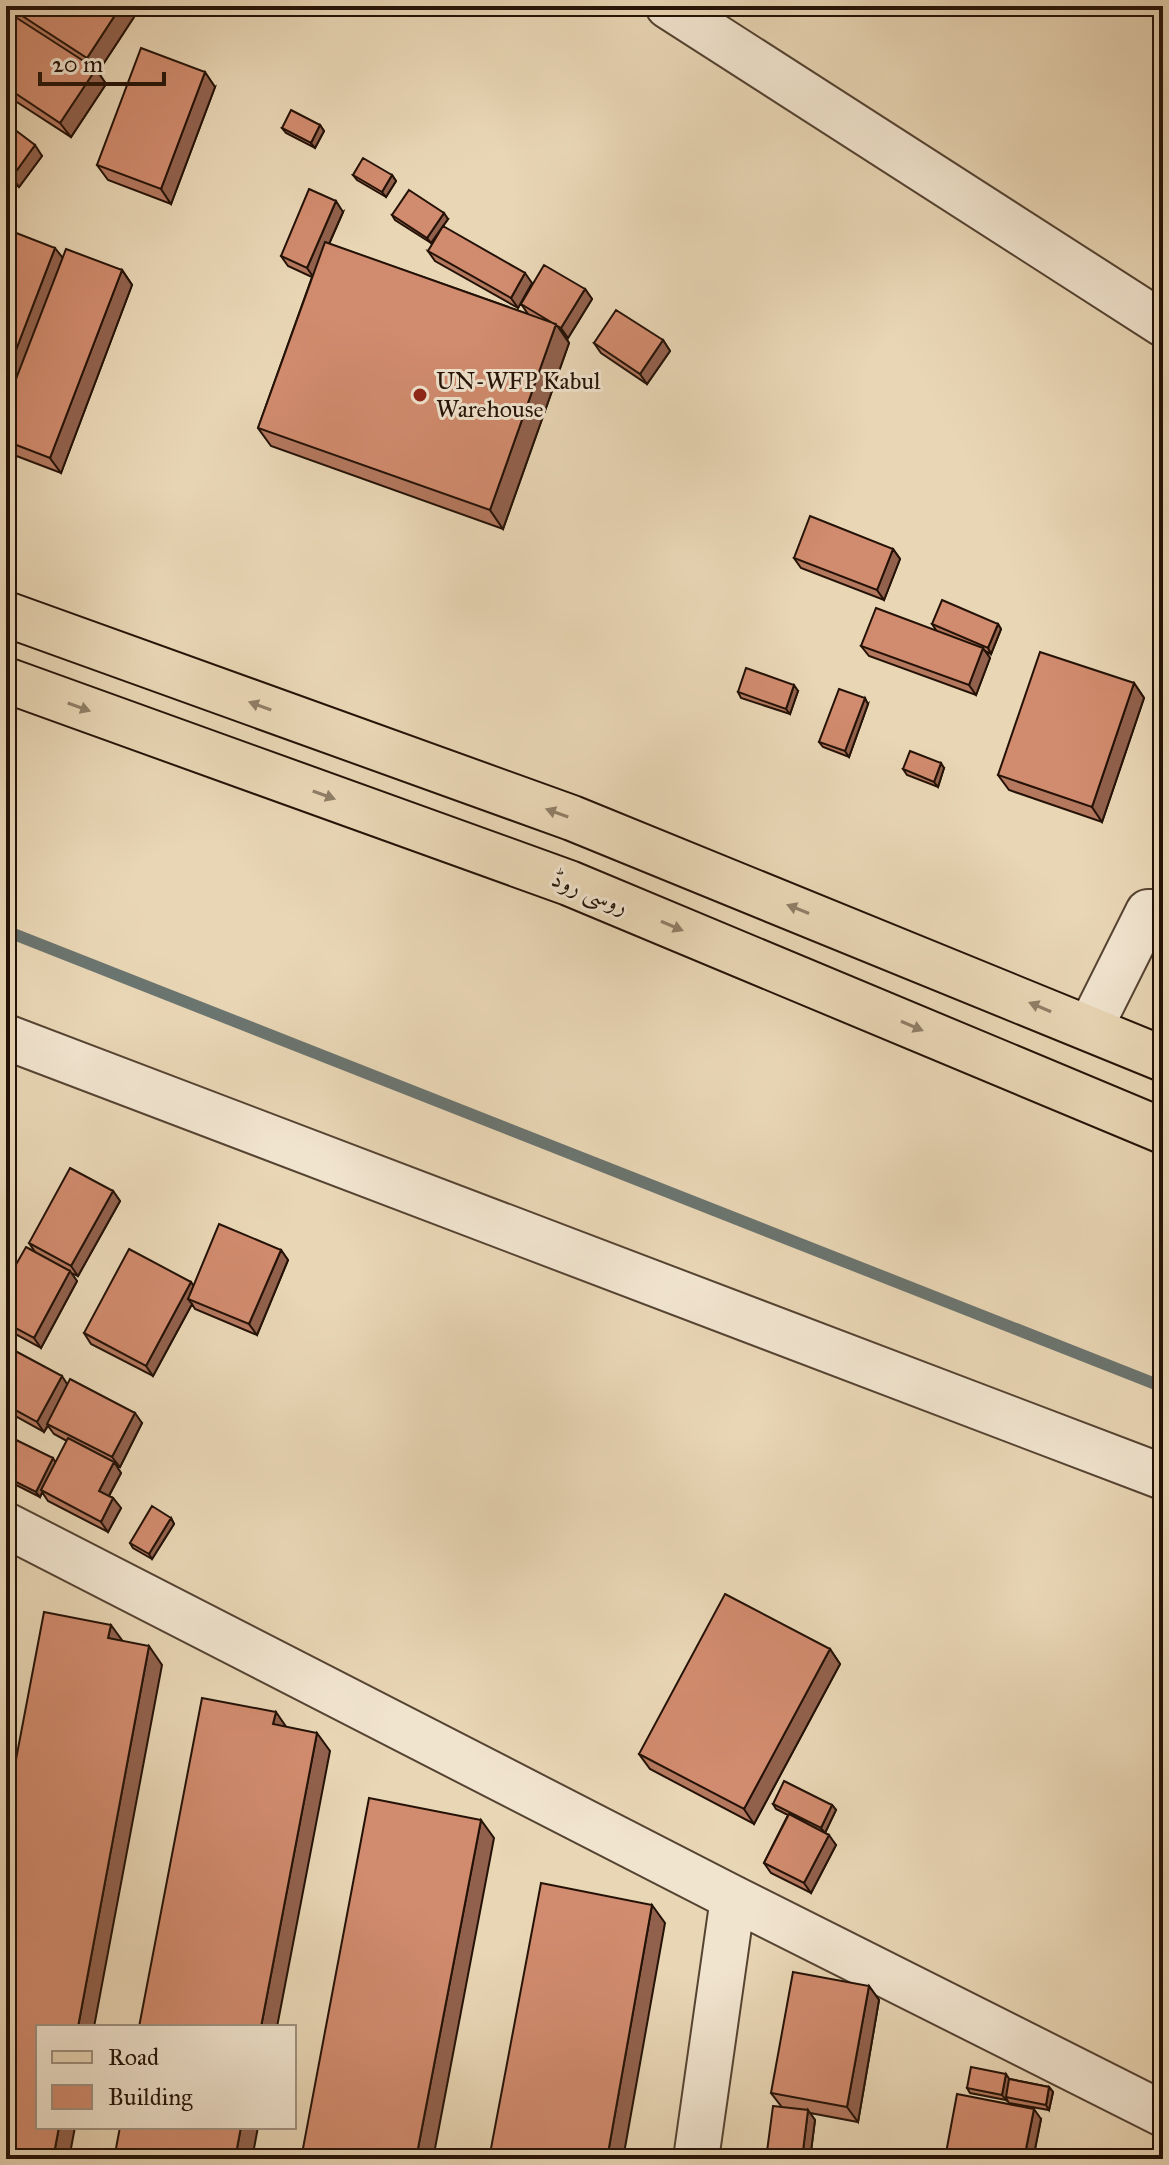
<svg xmlns="http://www.w3.org/2000/svg" width="1169" height="2165" viewBox="0 0 1169 2165" font-family="'IM FELL Great Primer',Amiri,serif">
	<style>
		.lines { fill: none; stroke-linecap: round; stroke-linejoin: round }
		.stream { stroke: #6b7570; stroke-width: 12 }
		.minor-casing { stroke: #554332; stroke-width: 48 }
		.major-casing { stroke: #241207; stroke-width: 48 }
		.minor { stroke: #f1e4cf; stroke-width: 44 }
		.major { stroke: #e9d6b5; stroke-width: 44 }
		.wall { fill: #b4785f; stroke: #241207; stroke-width: 2 }
		.shaded-wall { fill: #92614d; stroke: #241207; stroke-width: 2 }
		.building { fill: #d18b6e; stroke: #241207; stroke-width: 2 }
		.oneway { fill: #907e67 }
		.poi-dot { fill: #8f2418; stroke: #f1e4cf; stroke-width: 3 }
		.labels { text-anchor: middle; dominant-baseline: central; stroke-width: 6; stroke-linejoin: round; paint-order: stroke }
		.poi-label { font-size: 24px; fill: #241207; stroke: #f1e4cf; text-anchor: start }
		.street-label { font-size: 24px; fill: #241207; stroke: #f1e4cf }
	</style>
	<rect width="100%" height="100%" fill="#e9d6b5"/>
	<filter id="stains"><feTurbulence type="fractalNoise" baseFrequency=".0025" numOctaves="4"/><feColorMatrix values="0 0 0 0 .2 0 0 0 0 .09 0 0 0 0 .02 0 0 0 .5 -.17"/></filter>
	<radialGradient id="worn" r=".72"><stop offset=".6" stop-color="#630" stop-opacity="0"/><stop offset="1" stop-color="#630" stop-opacity=".3"/></radialGradient>
	<g class="lines">
		<!-- stream -->
		<path class="stream" d="M6 931 1163 1387"/>
		<!-- minor casing -->
		<g class="minor-casing">
			<path id="minor" d="M668 6 1163 324
				M1090 1028 1148 912H1163
				M6 1037 1163 1477
				M6 1525 733 1898 1163 2114
				M696 2159 733 1898"/>
		</g>
		<!-- major casing -->
		<g class="major-casing">
			<path id="major" d="M6 614 572 818 1163 1059
				M6 680 569 883 1163 1131"/>
		</g>
		<!-- minor -->
		<use href="#minor" class="minor"/>
		<!-- major -->
		<use href="#major" class="major"/>
	</g>
	<!-- wall -->
	<path class="wall" d="M6 6H126L134 17 98 72 106 84 71 137 6 95Z
		M215 87 171 204 108 180 97 165Z
		M6 123 42 156 19 187 6 178Z
		M320 125 324 131 315 148 286 133 282 128Z
		M353 175H392L396 181 386 197 357 180Z
		M343 212 329 244 528 314 521 304 585 289 592 299 568 338 565 336 569 343 503 529 271 446 258 428 312 277 288 266 281 256Z
		M392 215 448 219 431 243 395 220Z
		M6 229 62 258 122 270 132 285 61 473 6 452Z
		M428 251 532 283 518 308 435 261Z
		M663 340 670 351 647 384 601 353 594 343Z
		M893 549 900 559 884 600 801 568 794 558Z
		M932 624H998L1001 629 991 654 985 651 990 658 976 695 869 656 861 646 936 630Z
		M1134 683 1144 698 1102 822 1009 790 998 775Z
		M798 691 790 714 741 698 738 692Z
		M868 704 849 757 823 747 819 742Z
		M944 768 938 787 907 775 903 769Z
		M113 1191 120 1201 78 1276 71 1273 77 1281 41 1348 6 1329V1282L35 1252 29 1243Z
		M281 1250 288 1260 257 1335 195 1309 192 1304 153 1376 91 1344 84 1333 194 1285Z
		M6 1346 67 1384 142 1423 120 1467 116 1466 121 1473 109 1496 113 1498 121 1508 108 1532 48 1501 42 1492 40 1497 6 1480V1440L56 1462 67 1441 54 1434 48 1426 44 1432 6 1411Z
		M171 1518 174 1524 152 1559 133 1548 130 1543Z
		M830 1649 840 1664 754 1824 650 1769 639 1754Z
		M773 1804 832 1805 836 1810 825 1833 836 1845 811 1893 771 1873 764 1863 788 1815 776 1809Z
		M869 1986 879 2000 858 2122 810 2113 815 2120 810 2159H766L781 2106 771 2093Z
		M1010 2079 1049 2087 1053 2092 1049 2110 1009 2103 1006 2098V2100L970 2093 967 2088Z
		M1041 2119 1033 2159H950L946 2153Z"/>
	<!-- shaded-wall -->
	<path class="shaded-wall" d="M121 6H126L134 17 98 72 106 84 71 137 60 123 95 69 87 58Z
		M205 72 215 87 171 204 161 189Z
		M320 125 324 131 315 148 311 143Z
		M35 145 42 156 19 187 12 177Z
		M392 175 396 181 386 197 382 192Z
		M336 201 343 212 314 278 307 268Z
		M444 213 448 219 431 243 427 238Z
		M55 248 66 262 6 418V376Z
		M122 270 132 285 61 473 50 458Z
		M525 273 532 283 518 308 511 298Z
		M585 289 592 299 568 338 561 328Z
		M556 324 569 343 503 529 490 510Z
		M663 340 670 351 647 384 640 374Z
		M893 549 900 559 884 600 877 590Z
		M998 624 1001 629 991 654 988 648Z
		M983 648 990 658 976 695 969 685Z
		M1134 683 1144 698 1102 822 1092 807Z
		M794 685 798 691 790 714 786 709Z
		M865 698 868 704 849 757 845 751Z
		M941 763 944 768 938 787 934 782Z
		M113 1191 120 1201 78 1276 71 1266Z
		M281 1250 288 1260 257 1335 249 1324Z
		M70 1271 77 1281 41 1348 34 1338Z
		M191 1282 198 1292 188 1299 192 1304 153 1376 146 1366Z
		M62 1376 69 1387 44 1432 37 1422Z
		M135 1413 142 1423 120 1467 112 1457Z
		M53 1458 56 1463 40 1497 36 1492Z
		M114 1462 121 1473 106 1501 99 1491Z
		M113 1498 121 1508 108 1532 101 1522Z
		M171 1518 174 1524 152 1559 149 1554Z
		M111 1625 124 1643 108 1638Z
		M149 1646 162 1665 94 2027H78Z
		M830 1649 840 1664 754 1824 744 1809Z
		M276 1712 289 1731 273 1724Z
		M317 1733 330 1751 277 2027H261Z
		M832 1805 836 1810 825 1833 821 1828Z
		M481 1820 494 1838 433 2159H416Z
		M829 1835 836 1845 811 1893 804 1883Z
		M652 1905 665 1923 623 2159H607Z
		M869 1986 879 2000 858 2122 847 2107Z
		M1006 2074 1010 2080 1006 2100 1002 2095Z
		M1049 2087 1053 2092 1049 2110 1046 2105Z
		M1034 2109 1041 2119 1033 2159H1024Z
		M808 2110 815 2120 810 2159H802Z
		M59 2127H75L69 2159H53Z
		M241 2127H258L252 2159H235Z"/>
	<!-- building -->
	<path class="building" d="M7 6H121L87 58Z
		M6 11 96 69 60 123 6 87Z
		M141 48 205 72 161 189 97 165Z
		M291 110 320 125 311 143 282 128Z
		M6 123 35 145 12 177 6 173Z
		M363 158 392 175 382 192 353 175Z
		M309 189 336 201 307 268 281 256Z
		M409 190 444 213 427 238 392 215Z
		M443 226 525 273 511 298 428 251Z
		M6 229 55 248 6 376Z
		M325 242 556 324 490 510 258 428Z
		M66 249 122 270 50 458 6 441V405Z
		M544 265 585 289 561 328 521 304Z
		M616 310 663 340 640 374 594 343Z
		M810 516 893 549 877 590 794 558Z
		M942 600 998 624 988 648 932 624Z
		M876 608 983 648 969 685 861 646Z
		M1040 652 1134 683 1092 807 998 775Z
		M746 668 794 685 786 709 738 692Z
		M839 689 865 698 845 751 819 742Z
		M910 751 941 763 934 782 903 769Z
		M70 1168 113 1191 71 1266 29 1243Z
		M219 1224 281 1250 249 1324 188 1299Z
		M26 1247 70 1271 34 1338 6 1323V1282Z
		M129 1249 191 1282 146 1366 84 1333Z
		M6 1346 62 1376 37 1422 6 1405Z
		M70 1379 135 1413 112 1457 47 1424Z
		M8 1436 53 1458 36 1492 6 1477V1440Z
		M68 1438 114 1462 99 1491 113 1498 101 1522 41 1490Z
		M152 1506 171 1518 149 1554 130 1543Z
		M725 1594 830 1649 744 1809 639 1754Z
		M44 1612 111 1625 108 1638 149 1646 78 2027H38V2127H59L53 2159H6V1812Z
		M202 1698 276 1712 273 1724 317 1733 261 2027H139Z
		M784 1781 832 1805 821 1828 773 1804Z
		M369 1798 481 1820 416 2159H301Z
		M789 1814 829 1835 804 1883 764 1863Z
		M541 1883 652 1905 607 2159H489Z
		M793 1972 869 1986 847 2107 771 2093Z
		M971 2067 1006 2074 1002 2095 967 2088Z
		M1009 2079 1049 2087 1046 2105 1006 2097Z
		M957 2094 1034 2109 1024 2159H977L946 2153Z
		M773 2106 808 2110 802 2159H766Z
		M120 2127H241L235 2159H114Z"/>
	<!-- one-way arrows -->
	<defs><path id="oneway-solid" d="M-6-.8H1V-3.2L6.5 0L1 3.2V.8H-6Z" transform="scale(2)"/></defs>
	<g class="oneway">
		<use href="#oneway-solid" transform="translate(260 706) rotate(-160)"/>
		<use href="#oneway-solid" transform="translate(79 707) rotate(20)"/>
		<use href="#oneway-solid" transform="translate(324 795) rotate(20)"/>
		<use href="#oneway-solid" transform="translate(557 813) rotate(-160)"/>
		<use href="#oneway-solid" transform="translate(798 909) rotate(-158)"/>
		<use href="#oneway-solid" transform="translate(672 926) rotate(23)"/>
		<use href="#oneway-solid" transform="translate(1040 1007) rotate(-157)"/>
		<use href="#oneway-solid" transform="translate(912 1026) rotate(23)"/>
	</g>
	<!-- markers -->
	<circle class="poi-dot" cx="420" cy="395" r="8"/>
	<g class="labels">
		<!-- poi labels -->
		<g class="poi-label">
			<text x="436" y="381">UN-WFP Kabul<tspan x="436" dy="28">Warehouse</tspan></text>
		</g>
		<!-- street labels -->
		<g class="street-label">
			<text transform="translate(590 892) rotate(22)">روسی روڈ</text>
		</g>
	</g>
	<!-- margin -->
	<rect width="1169" height="2165" fill="none" stroke="#e9d6b5" stroke-width="32"/>
	<rect x="8" y="8" width="1153" height="2149" fill="none" stroke="#241207" stroke-width="4"/>
	<rect x="16" y="16" width="1137" height="2133" fill="none" stroke="#241207" stroke-width="2"/>
	<!-- legend -->
	<rect x="36" y="2025" width="260" height="104" fill="#f1e4cf" stroke="#9f907f" stroke-width="2"/>
	<rect x="52" y="2051" width="40" height="12" fill="#e9d6b5" stroke="#9f907f" stroke-width="2"/>
	<text x="108" y="2065" font-size="24" fill="#241207">Road</text>
	<rect x="52" y="2085" width="40" height="24" fill="#d18b6e" stroke="#9f907f" stroke-width="2"/>
	<text x="108" y="2105" font-size="24" fill="#241207">Building</text>
	<!-- scale -->
	<path d="M40 72v12h124v-12" fill="none" stroke="#241207" stroke-width="4"/>
	<text x="52" y="72" font-size="24" fill="#241207" stroke="#f1e4cf" stroke-width="6" paint-order="stroke">20 m</text>
	<rect width="100%" height="100%" filter="url(#stains)"/>
	<rect width="100%" height="100%" fill="url(#worn)"/>
</svg>
